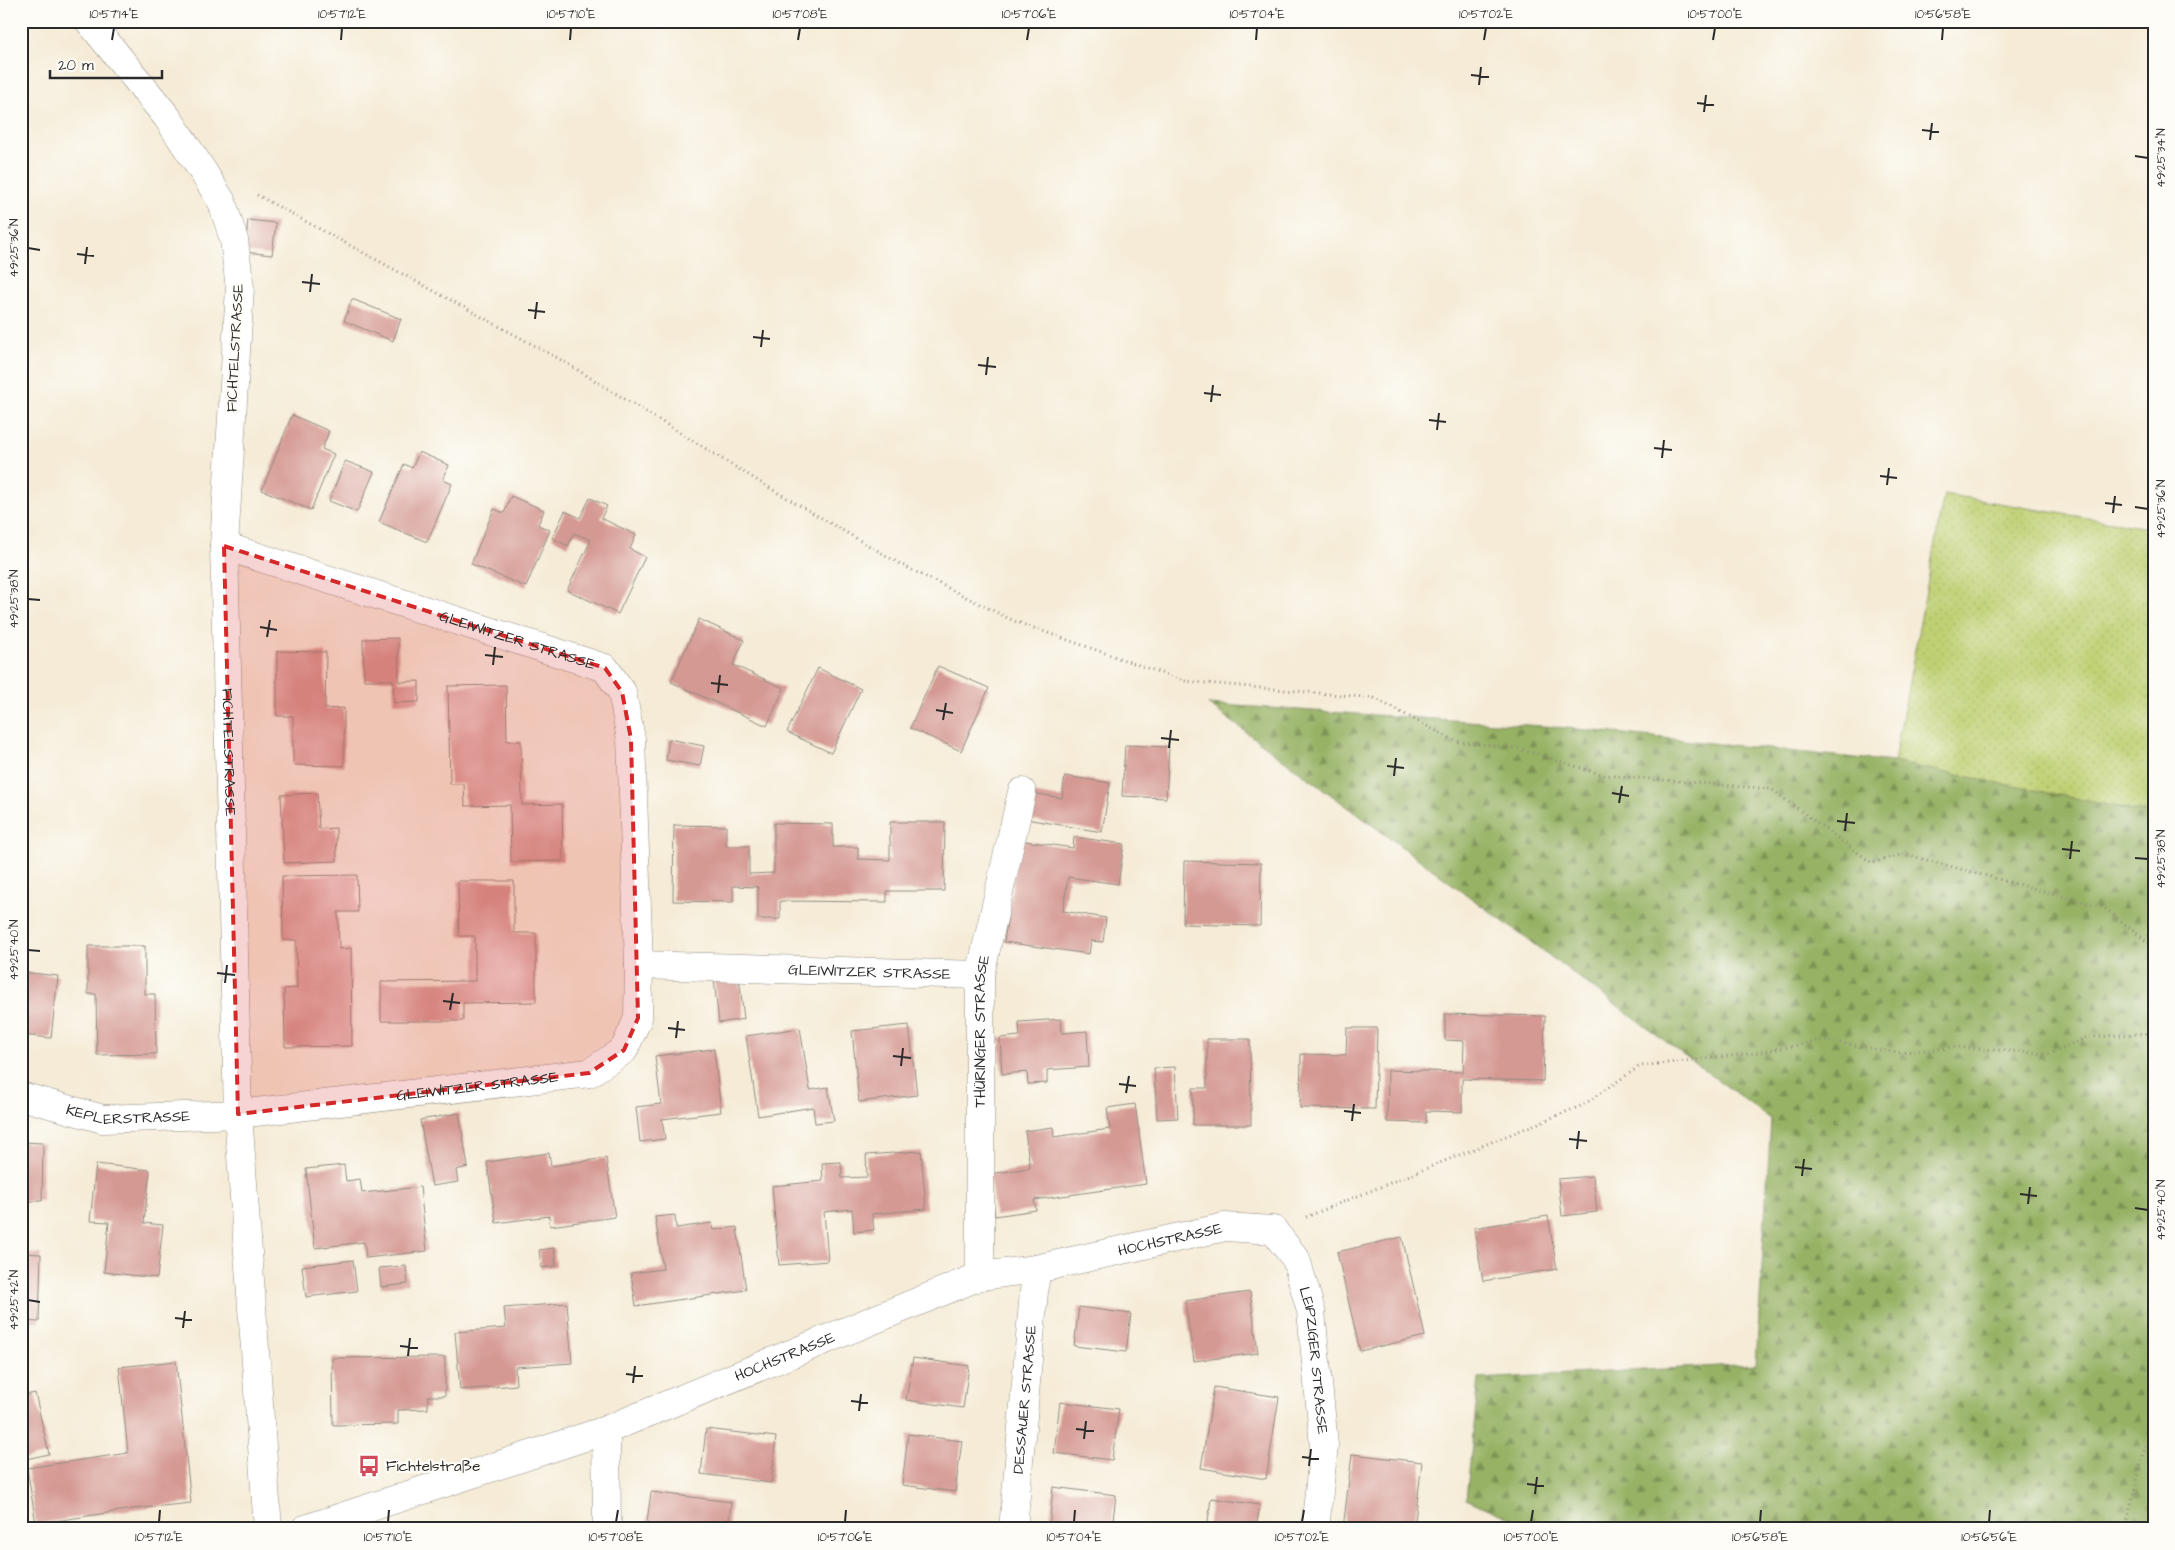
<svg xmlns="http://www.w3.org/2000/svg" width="2175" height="1550" viewBox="0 0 2175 1550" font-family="'Architects Daughter',sans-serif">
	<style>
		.forest { fill: url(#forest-firs); stroke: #616e48 }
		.park { fill: url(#park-dots); stroke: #757e4f }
		.building { fill: #d59993 }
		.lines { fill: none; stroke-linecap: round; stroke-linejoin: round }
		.minor-casing { stroke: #908b80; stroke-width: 29 }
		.path { stroke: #908b80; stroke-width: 3; stroke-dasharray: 1 4; stroke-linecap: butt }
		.minor { stroke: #fff; stroke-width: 28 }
		.marked { fill: #d62828; fill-opacity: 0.2; stroke: #d62828; stroke-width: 4; stroke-dasharray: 10 6; stroke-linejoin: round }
		.ticks { fill: none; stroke: #2b2b2b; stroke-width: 2 }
		.labels { text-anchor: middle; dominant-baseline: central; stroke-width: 4.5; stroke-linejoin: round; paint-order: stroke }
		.street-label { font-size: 15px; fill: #2b2b2b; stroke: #fdfcf7 }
		.poi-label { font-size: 15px; fill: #2b2b2b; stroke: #fdfcf7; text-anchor: start }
		.neatline { fill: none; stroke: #2b2b2b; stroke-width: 2 }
		.ticks-label { font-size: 12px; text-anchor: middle; fill: #2b2b2b }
	</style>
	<defs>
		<pattern id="forest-firs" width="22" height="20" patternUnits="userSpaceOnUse" patternTransform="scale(1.25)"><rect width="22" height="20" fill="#97b265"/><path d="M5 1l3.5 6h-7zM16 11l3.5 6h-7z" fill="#7b9153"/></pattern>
		<pattern id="park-dots" width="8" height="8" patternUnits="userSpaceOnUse" patternTransform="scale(1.25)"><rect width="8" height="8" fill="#bfd073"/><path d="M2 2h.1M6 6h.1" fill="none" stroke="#a4b364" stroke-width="1.8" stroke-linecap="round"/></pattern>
	</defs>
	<rect width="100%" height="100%" fill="#fdfcf7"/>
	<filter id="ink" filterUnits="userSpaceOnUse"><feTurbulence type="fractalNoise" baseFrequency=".02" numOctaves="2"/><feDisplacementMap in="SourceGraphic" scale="10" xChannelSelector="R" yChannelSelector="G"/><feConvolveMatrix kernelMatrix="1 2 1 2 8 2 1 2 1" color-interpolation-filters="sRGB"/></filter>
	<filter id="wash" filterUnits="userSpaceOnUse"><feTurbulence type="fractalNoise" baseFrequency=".0096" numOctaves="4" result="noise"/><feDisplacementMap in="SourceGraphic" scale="20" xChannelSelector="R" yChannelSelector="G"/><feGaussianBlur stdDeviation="1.12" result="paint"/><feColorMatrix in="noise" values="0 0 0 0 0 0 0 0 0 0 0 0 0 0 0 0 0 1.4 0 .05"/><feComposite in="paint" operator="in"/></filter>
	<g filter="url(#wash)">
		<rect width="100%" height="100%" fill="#f5ebd6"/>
		<!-- forest -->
		<path class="forest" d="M1208 704 1557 727 1894 762 2154 814V1529H1535L1466 1499 1479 1379 1756 1364 1771 1119Z"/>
		<!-- park -->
		<path class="park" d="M1944 494 2154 529V814L1894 762Z"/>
		<g id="blocks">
			<!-- building -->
			<path class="building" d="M248 220 276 223 272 255 245 252Z
				M352 299 401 319 393 341 344 321Z
				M292 415 329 431 322 449 334 454 311 510 262 490Z
				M419 452 449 465 443 480 452 484 427 542 379 522 404 464 412 468Z
				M345 461 374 472 357 512 329 501Z
				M511 496 544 510 538 525 550 530 526 587 471 564 494 509 504 513Z
				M590 498 607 506 601 518 636 535 630 549 645 557 618 614 567 590 591 540 574 533 568 546 552 538 565 511 580 518Z
				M699 619 744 640 733 665 784 688 767 726 671 682Z
				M398 638 399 682 419 681V702L394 703 393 680H364L363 639Z
				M277 651 326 652 325 709 344 708V766L293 765V716H277Z
				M938 666 989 688 961 751 910 728Z
				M818 668 861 689 831 753 787 732Z
				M506 685 507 741H521L522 805 562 804 563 861 511 862 510 805 465 806 464 784H450L448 686Z
				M669 739 704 746 700 766 666 760Z
				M1125 745 1169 747 1166 798 1122 796Z
				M1065 776 1110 783 1102 832 1026 819 1031 793 1062 798Z
				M317 793 319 829 336 828 337 861 284 863 281 795Z
				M890 822H945L944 891H887V902L780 901V919H758V887L733 886V902L673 901 674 825 726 826V846H749V874L774 873V823L833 824V847H858V859L890 860Z
				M1074 837 1124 844 1118 884 1068 877 1063 911 1106 918 1103 942 1091 941 1089 954 1004 942 1019 840 1073 848Z
				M1184 861 1261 863 1260 926 1183 924Z
				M357 875 358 912H338L339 949 351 948 352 1046 285 1047 284 989 297 988 296 940H283L282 876Z
				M458 881H514V933H536V1002L463 1003V1021H381V982L475 981V936H459Z
				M88 946H145V994H155L156 1054 97 1055 96 994H88Z
				M738 968 744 1019 719 1023 713 971Z
				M21 972 58 976 51 1038 21 1035Z
				M1445 1014 1545 1016 1543 1081 1462 1079V1112L1426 1111V1123L1387 1122 1388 1070 1463 1072 1464 1041 1445 1040Z
				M1061 1019 1062 1033 1087 1031 1089 1067 1047 1070V1083L1028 1084 1027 1072 1002 1074 1000 1038 1020 1036 1019 1022Z
				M909 1025 917 1095 859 1102 852 1031Z
				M800 1028 810 1090 828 1087 834 1121 815 1123 813 1107 758 1116 746 1036Z
				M1347 1028H1377L1375 1109 1300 1108 1301 1054 1346 1055Z
				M1207 1039H1250L1251 1125H1193V1088H1207Z
				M714 1049 721 1112 662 1119 665 1139 640 1142 636 1107 661 1104 655 1056Z
				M1175 1067 1178 1118 1157 1119 1154 1068Z
				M1135 1104 1146 1184 1034 1200 1036 1210 995 1216 989 1174 1030 1168 1025 1131 1053 1127 1054 1137 1110 1129 1107 1108Z
				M459 1113 468 1167 456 1170 458 1182 432 1186 420 1120Z
				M21 1142 43 1143 42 1201H21Z
				M921 1151 926 1209 872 1214 874 1230 854 1232 852 1209 824 1212 828 1261 779 1265 772 1186 823 1181 822 1163 841 1162 842 1178 867 1177 866 1155Z
				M549 1153 551 1166 606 1158 615 1217 550 1226 549 1216 496 1223 487 1162Z
				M96 1164 150 1170 144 1223 163 1225 157 1278 104 1272 109 1222 90 1221Z
				M344 1165 346 1181 360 1179 362 1193 420 1187 427 1251 366 1258 364 1242 315 1248 306 1169Z
				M1593 1176 1597 1212 1562 1216 1558 1179Z
				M675 1215 676 1228 712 1223 713 1230 737 1227 746 1290 636 1306 631 1273 663 1269 655 1217Z
				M1548 1216 1557 1269 1483 1281 1474 1228Z
				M1402 1237 1425 1336 1360 1351 1337 1252Z
				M554 1248 556 1266 541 1268 539 1250Z
				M21 1253 41 1254 39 1322 21 1321Z
				M353 1260 357 1291 306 1297 302 1266Z
				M406 1266 408 1284 381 1287 379 1268Z
				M1250 1292 1258 1353 1194 1361 1185 1301Z
				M567 1303 572 1363 515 1367 516 1385 460 1390 455 1332 506 1328 504 1308Z
				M1079 1307 1131 1314 1126 1352 1074 1346Z
				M445 1357V1396H428V1409L398 1410V1424L333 1425 332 1358Z
				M913 1358 969 1366 963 1408 906 1400Z
				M176 1361 191 1503 133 1509 36 1524 27 1468 128 1453 119 1367Z
				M1214 1387 1279 1397 1266 1479 1201 1468Z
				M35 1393 49 1454 21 1460V1396Z
				M1060 1402 1119 1409 1112 1460 1054 1453Z
				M706 1429 776 1437 771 1483 701 1474Z
				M908 1434 962 1441 955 1492 902 1485Z
				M1352 1454 1422 1462 1414 1529H1343Z
				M1053 1487 1116 1495 1112 1529H1049Z
				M651 1492 731 1502 728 1529H646Z
				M1211 1498 1260 1505 1256 1529H1207Z"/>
		</g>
	</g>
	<g filter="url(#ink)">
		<use href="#blocks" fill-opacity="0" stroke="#908b80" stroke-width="1"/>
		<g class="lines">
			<!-- minor casing -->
			<g class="minor-casing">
				<g id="minor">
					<path id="s1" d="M89 21 167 117 202 170 222 202 234 240 240 288 224 546 238 1114 268 1529"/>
					<path id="s2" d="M224 546 605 668 622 692 631 739 639 965"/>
					<path id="s3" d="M21 1096 103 1119 238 1114 589 1073 624 1050 638 1018 639 965 980 975"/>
					<path id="s4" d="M980 1276V975L1022 792"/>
					<path d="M606 1430 607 1529"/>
					<path id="s5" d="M305 1529 606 1430 980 1276 1036 1269 1225 1227 1273 1230 1296 1259 1311 1311 1324 1445 1315 1529"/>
					<path id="s6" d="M1013 1529 1036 1269"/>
				</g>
			</g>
			<!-- path -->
			<path class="path" d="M257 195 563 361 768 487 904 566 1014 621 1184 681 1374 698 1455 741 1520 749 1603 775 1771 789 1872 863 1904 854 2103 907 2154 947
				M1306 1217 1583 1105 1640 1066 1756 1053 1824 1040 1898 1053 1956 1047 2050 1054 2087 1037 2154 1033
				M2125 1529 2154 1411"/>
			<!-- minor -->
			<use href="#minor" class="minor"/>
		</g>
	</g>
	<!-- marked area -->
	<path class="marked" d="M224 546 605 668 622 692 631 739 638 1018 624 1050 589 1073 238 1114Z"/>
	<!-- ticks -->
	<path class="ticks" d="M112 40 114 28M341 40 342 28M570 40 571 28M798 40 800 28M1027 40 1029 28M1256 40 1257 28M1484 40 1486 28M1713 40 1715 28M1942 40 1943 28M1471 75 1489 77M1479 85 1481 67M1697 103 1714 105M1704 112 1706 95M1922 130 1939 132M1930 140 1932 123M2135 156 2148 158M28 248 40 250M77 254 94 256M85 264 87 247M302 282 320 284M310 292 312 274M528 310 545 312M535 319 537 302M753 337 770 339M761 347 763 330M978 365 996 367M986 375 988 357M1204 393 1221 395M1211 402 1213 385M1429 420 1446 422M1437 430 1439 413M1654 448 1672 450M1662 458 1664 440M1880 476 1897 478M1887 485 1889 468M2105 503 2122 505M2135 507 2148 509M2113 513 2115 496M28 599 40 600M260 627 277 630M267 637 270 620M485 655 503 657M493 665 495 647M711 683 728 685M718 693 720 675M936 710 953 713M943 720 946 703M1161 738 1179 740M1169 748 1171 730M1387 766 1404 768M1394 776 1396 758M1612 793 1629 796M1619 803 1622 786M1837 821 1855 823M1845 831 1847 813M2062 849 2080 851M2135 858 2148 859M2070 859 2072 841M28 950 40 951M217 973 235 975M225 983 227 965M443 1001 460 1003M450 1010 453 993M668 1028 685 1030M676 1038 678 1021M893 1056 911 1058M901 1066 903 1048M1119 1084 1136 1086M1126 1093 1129 1076M1344 1111 1361 1113M1352 1121 1354 1104M1569 1139 1587 1141M1577 1149 1579 1131M1795 1167 1812 1169M1802 1176 1804 1159M2020 1194 2037 1196M2028 1204 2030 1187M2135 1208 2148 1210M28 1300 40 1302M175 1318 192 1320M183 1328 185 1311M400 1346 418 1348M408 1356 410 1338M626 1374 643 1376M633 1383 635 1366M851 1401 868 1403M859 1411 861 1394M1076 1429 1094 1431M1084 1439 1086 1421M1302 1457 1319 1459M1309 1466 1311 1449M1527 1484 1544 1486M1535 1494 1537 1477M159 1522 160 1510M388 1522 389 1510M616 1522 618 1510M845 1522 846 1510M1074 1522 1075 1510M1302 1522 1304 1510M1531 1522 1533 1510M1760 1522 1761 1510M1989 1522 1990 1510"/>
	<!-- icons -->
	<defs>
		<g id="bus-bare" transform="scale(1.725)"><path d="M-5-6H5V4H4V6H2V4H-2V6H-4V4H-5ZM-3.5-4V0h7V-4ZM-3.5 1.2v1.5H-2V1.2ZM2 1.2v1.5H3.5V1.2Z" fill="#d1495b" stroke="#fdfcf7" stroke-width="2.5" paint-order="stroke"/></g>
	</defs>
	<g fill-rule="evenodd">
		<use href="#bus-bare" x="369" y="1466"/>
	</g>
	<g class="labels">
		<!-- street labels -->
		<g class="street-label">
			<text transform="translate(235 348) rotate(-87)">FICHTELSTRASSE</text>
			<text stroke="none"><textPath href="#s2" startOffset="308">GLEIWITZER STRASSE</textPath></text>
			<text stroke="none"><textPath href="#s1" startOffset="778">FICHTELSTRASSE</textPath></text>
			<text stroke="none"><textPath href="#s3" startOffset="934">GLEIWITZER STRASSE</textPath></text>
			<text stroke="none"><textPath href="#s4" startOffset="245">THÜRINGER STRASSE</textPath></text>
			<text stroke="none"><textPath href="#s3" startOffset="461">GLEIWITZER STRASSE</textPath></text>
			<text stroke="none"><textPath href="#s3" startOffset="110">KEPLERSTRASSE</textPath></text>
			<text stroke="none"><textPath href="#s5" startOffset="915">HOCHSTRASSE</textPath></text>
			<text stroke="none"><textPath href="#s5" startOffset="510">HOCHSTRASSE</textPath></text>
			<text stroke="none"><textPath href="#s5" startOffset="1160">LEIPZIGER STRASSE</textPath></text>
			<text stroke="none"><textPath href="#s6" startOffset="130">DESSAUER STRASSE</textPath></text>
		</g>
		<!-- poi labels -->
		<g class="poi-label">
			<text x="386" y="1466">Fichtelstraße</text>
		</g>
	</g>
	<!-- margin -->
	<rect width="2175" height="1550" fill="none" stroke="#fdfcf7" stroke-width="55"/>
	<!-- scale -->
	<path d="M50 70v8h112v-8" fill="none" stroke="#2b2b2b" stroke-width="2.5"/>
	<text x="58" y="70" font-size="15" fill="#2b2b2b" stroke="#fdfcf7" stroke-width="4" paint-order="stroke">20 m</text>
	<rect x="28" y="28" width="2120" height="1494" class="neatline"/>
	<g class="ticks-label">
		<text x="114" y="18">10°57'14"E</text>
		<text x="342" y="18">10°57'12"E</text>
		<text x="571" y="18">10°57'10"E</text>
		<text x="800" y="18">10°57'08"E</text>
		<text x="1029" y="18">10°57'06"E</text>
		<text x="1257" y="18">10°57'04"E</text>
		<text x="1486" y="18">10°57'02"E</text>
		<text x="1715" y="18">10°57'00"E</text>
		<text x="1943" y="18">10°56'58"E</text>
		<text transform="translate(2161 158) rotate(-90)" y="4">49°25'34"N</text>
		<text transform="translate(14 248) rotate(-90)" y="4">49°25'36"N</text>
		<text transform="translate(2161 509) rotate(-90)" y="4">49°25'36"N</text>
		<text transform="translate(14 599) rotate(-90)" y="4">49°25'38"N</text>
		<text transform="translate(2161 859) rotate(-90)" y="4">49°25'38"N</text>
		<text transform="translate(14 950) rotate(-90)" y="4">49°25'40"N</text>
		<text transform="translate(2161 1210) rotate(-90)" y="4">49°25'40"N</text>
		<text transform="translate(14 1300) rotate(-90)" y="4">49°25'42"N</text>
		<text x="159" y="1541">10°57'12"E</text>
		<text x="388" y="1541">10°57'10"E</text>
		<text x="616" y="1541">10°57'08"E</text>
		<text x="845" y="1541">10°57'06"E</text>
		<text x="1074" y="1541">10°57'04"E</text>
		<text x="1302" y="1541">10°57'02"E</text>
		<text x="1531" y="1541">10°57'00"E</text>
		<text x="1760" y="1541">10°56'58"E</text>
		<text x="1989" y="1541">10°56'56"E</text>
	</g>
</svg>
